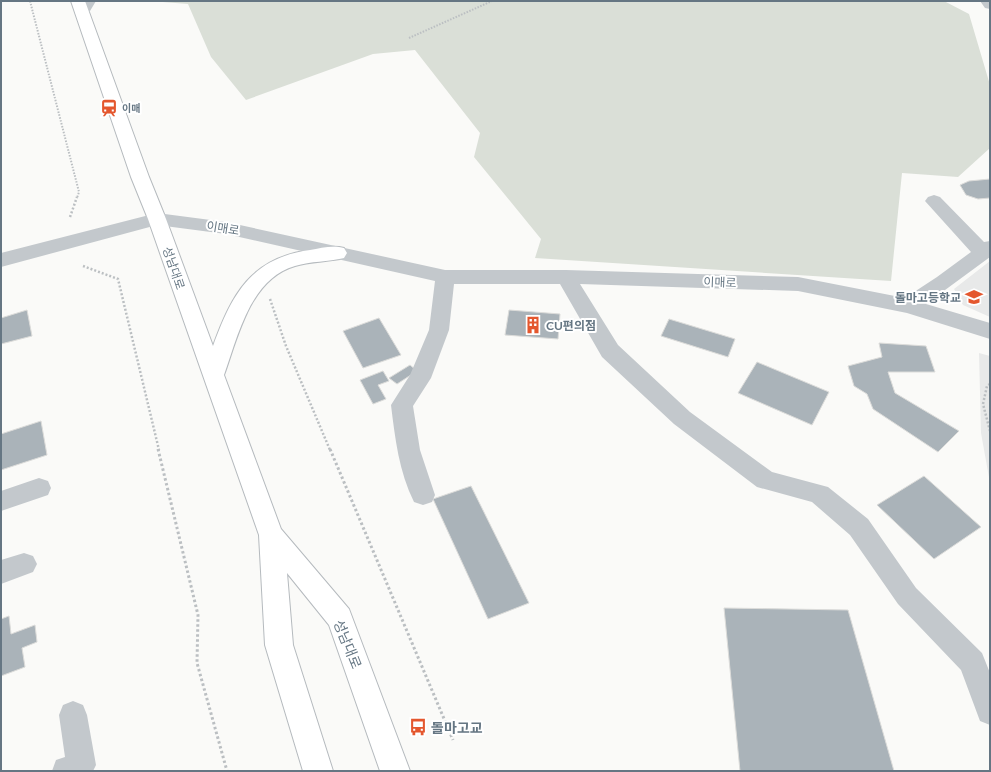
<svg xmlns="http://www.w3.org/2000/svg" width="991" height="772" viewBox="0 0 991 772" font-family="Lato,'Noto Sans KR',sans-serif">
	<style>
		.built { fill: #e8e9e9 }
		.green { fill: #dadfd7 }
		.building { fill: #aab3b9; stroke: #dcdcda }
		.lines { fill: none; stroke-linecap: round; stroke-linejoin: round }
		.major-casing { stroke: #b5babe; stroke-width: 2 }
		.path-far2 { stroke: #bbbfc2; stroke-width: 2; stroke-dasharray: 1.5 1.5; stroke-linecap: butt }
		.path-far1 { stroke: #bbbfc2; stroke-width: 2.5; stroke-dasharray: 2 2; stroke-linecap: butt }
		.path { stroke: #bbbfc2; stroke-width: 3; stroke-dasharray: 2.5 2.5; stroke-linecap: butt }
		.minor { fill: #c3c8cc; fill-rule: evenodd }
		.major { fill: #fff; fill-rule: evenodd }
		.labels { text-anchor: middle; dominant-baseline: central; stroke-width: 4; stroke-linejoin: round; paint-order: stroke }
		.far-poi-label { font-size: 10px; font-weight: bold; fill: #657683; stroke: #fff; text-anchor: start }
		.street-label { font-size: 12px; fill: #657683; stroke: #fff }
		.poi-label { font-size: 12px; font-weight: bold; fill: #657683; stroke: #fff; text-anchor: end }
		.near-street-label { font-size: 14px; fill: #657683; stroke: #fff }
		.near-poi-label { font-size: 14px; font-weight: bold; fill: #657683; stroke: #fff; text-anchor: start }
	</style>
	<rect width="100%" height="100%" fill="#fafaf8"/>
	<!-- built -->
	<path class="built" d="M990 261V317L963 305 954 289Z
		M979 353 990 356V483L981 433Z"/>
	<!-- green -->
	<path class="green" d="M150 1H944L969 14 990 85V148L958 177 902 173 891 281 535 258 541 239 474 157 480 133 415 50 373 54 246 100 211 57 188 4Z"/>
	<!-- building -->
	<path class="building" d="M990 179V198L978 199 966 195 960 185 969 181Z
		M27 310 32 336 1 344V318Z
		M509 310 560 314 558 339 505 335Z
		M379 318 401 355 363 368 343 331Z
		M669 319 735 339 728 357 661 336Z
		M879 343 926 346 935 372H888L895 393 959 431 938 452 873 409 867 394 854 386 848 366 882 357Z
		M757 362 829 392 812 425 738 393Z
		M410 365 417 371 397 384 389 378Z
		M383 371 389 381 378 385 386 399 373 404 360 380Z
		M41 421 47 455 1 470V434Z
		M924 476 981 527 934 559 877 505Z
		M471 486 529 603 488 619 433 499Z
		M724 608 848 610 894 771H740Z
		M9 616 11 634 35 625 37 642 22 648 25 667 1 676V619Z"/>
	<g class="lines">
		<!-- major casing -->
		<g class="major-casing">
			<path id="major" d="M71 1H85L149 177 166 219 213 346C232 294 251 258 310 250 321 248 333 245 344 248L347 253 344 258C328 262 311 261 295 266 250 279 238 336 224 375L281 529 349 609 410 771H380L329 625 287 573 293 645 333 771H303L265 645 259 535 148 219 131 177Z"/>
		</g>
		<!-- path-far2 -->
		<path class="path-far2" d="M30 1 79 192 77 198
			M409 38 492 1"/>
		<!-- path-far1 -->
		<path class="path-far1" d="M70 217 77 197
			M83 266 118 279 159 450
			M270 299 286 346 330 450
			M990 384 987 386 983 404 990 431"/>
		<!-- path -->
		<path class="path" d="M158 449 198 615 197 663 227 771
			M330 449 453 740"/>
		<!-- minor -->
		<path class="minor" d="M82 1H96L87 16 82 17 77 16 75 13Z
			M980 1H990V9L985 8Z
			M934 195 940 197 984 242 990 241V257L926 304 990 323V339L907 313 798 291 580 284 618 345 690 412 772 472 828 487 868 519 916 588 982 653 990 673V725L980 721 961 670 898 604 850 535 812 502 757 487 674 424 602 357 560 284H454L449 330 431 378 413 406 420 450 435 495 432 502 423 505 414 502C399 472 395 438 391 405L410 375 429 330 435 281 226 234 157 225 1 267V253L157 213 226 222 445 270H566L798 277 905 298 937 277 971 252 925 201 928 197Z
			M39 478 48 481 51 488 48 495 1 511V491Z
			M24 553 33 556 37 564 33 572 1 584V560Z
			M73 701 83 705 87 715 96 765 93 771H52L56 760 65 757 59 715 63 705Z"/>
		<!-- major -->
		<use href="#major" class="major"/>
	</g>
	<!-- icons -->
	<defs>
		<g id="station-bare" transform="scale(1.38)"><path d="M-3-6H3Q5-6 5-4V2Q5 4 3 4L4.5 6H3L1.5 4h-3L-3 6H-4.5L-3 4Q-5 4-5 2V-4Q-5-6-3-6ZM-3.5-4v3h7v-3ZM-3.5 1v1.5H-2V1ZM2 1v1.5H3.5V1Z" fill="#e4572e" stroke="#fff" stroke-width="2.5" paint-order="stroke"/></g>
		<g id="school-bare" transform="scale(1.38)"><path d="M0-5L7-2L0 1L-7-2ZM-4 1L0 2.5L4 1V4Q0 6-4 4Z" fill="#e4572e" stroke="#fff" stroke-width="2.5" paint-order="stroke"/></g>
		<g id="building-bare" transform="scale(1.38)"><path d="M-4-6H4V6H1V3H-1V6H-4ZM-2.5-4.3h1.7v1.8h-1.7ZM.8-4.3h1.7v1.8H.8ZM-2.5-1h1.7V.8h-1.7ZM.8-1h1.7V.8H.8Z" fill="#e4572e" stroke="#fff" stroke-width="2.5" paint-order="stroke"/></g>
		<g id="bus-bare" transform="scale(1.38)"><path d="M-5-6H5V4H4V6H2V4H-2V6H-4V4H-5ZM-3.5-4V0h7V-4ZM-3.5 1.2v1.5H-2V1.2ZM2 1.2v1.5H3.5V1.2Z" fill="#e4572e" stroke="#fff" stroke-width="2.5" paint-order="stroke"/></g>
	</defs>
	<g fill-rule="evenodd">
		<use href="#station-bare" x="109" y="108"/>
		<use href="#school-bare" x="974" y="297"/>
		<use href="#building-bare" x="533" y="325"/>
		<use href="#bus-bare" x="418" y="727"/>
	</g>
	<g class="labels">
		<!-- far-poi labels -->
		<g class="far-poi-label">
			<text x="122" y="108">이매</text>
		</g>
		<!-- street labels -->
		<g class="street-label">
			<text transform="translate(223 228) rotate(9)">이매로</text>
			<text transform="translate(174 268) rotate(71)">성남대로</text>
			<text transform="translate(720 282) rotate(2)">이매로</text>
		</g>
		<!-- poi labels -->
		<g class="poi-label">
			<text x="961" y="297">돌마고등학교</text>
			<text x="546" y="325" text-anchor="start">CU편의점</text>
		</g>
		<!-- near-street labels -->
		<g class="near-street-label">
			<text transform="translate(348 644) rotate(68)">성남대로</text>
		</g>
		<!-- near-poi labels -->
		<g class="near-poi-label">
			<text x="431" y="727">돌마고교</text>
		</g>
	</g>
	<!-- border -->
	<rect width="991" height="772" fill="none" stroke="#657683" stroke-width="4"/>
</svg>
